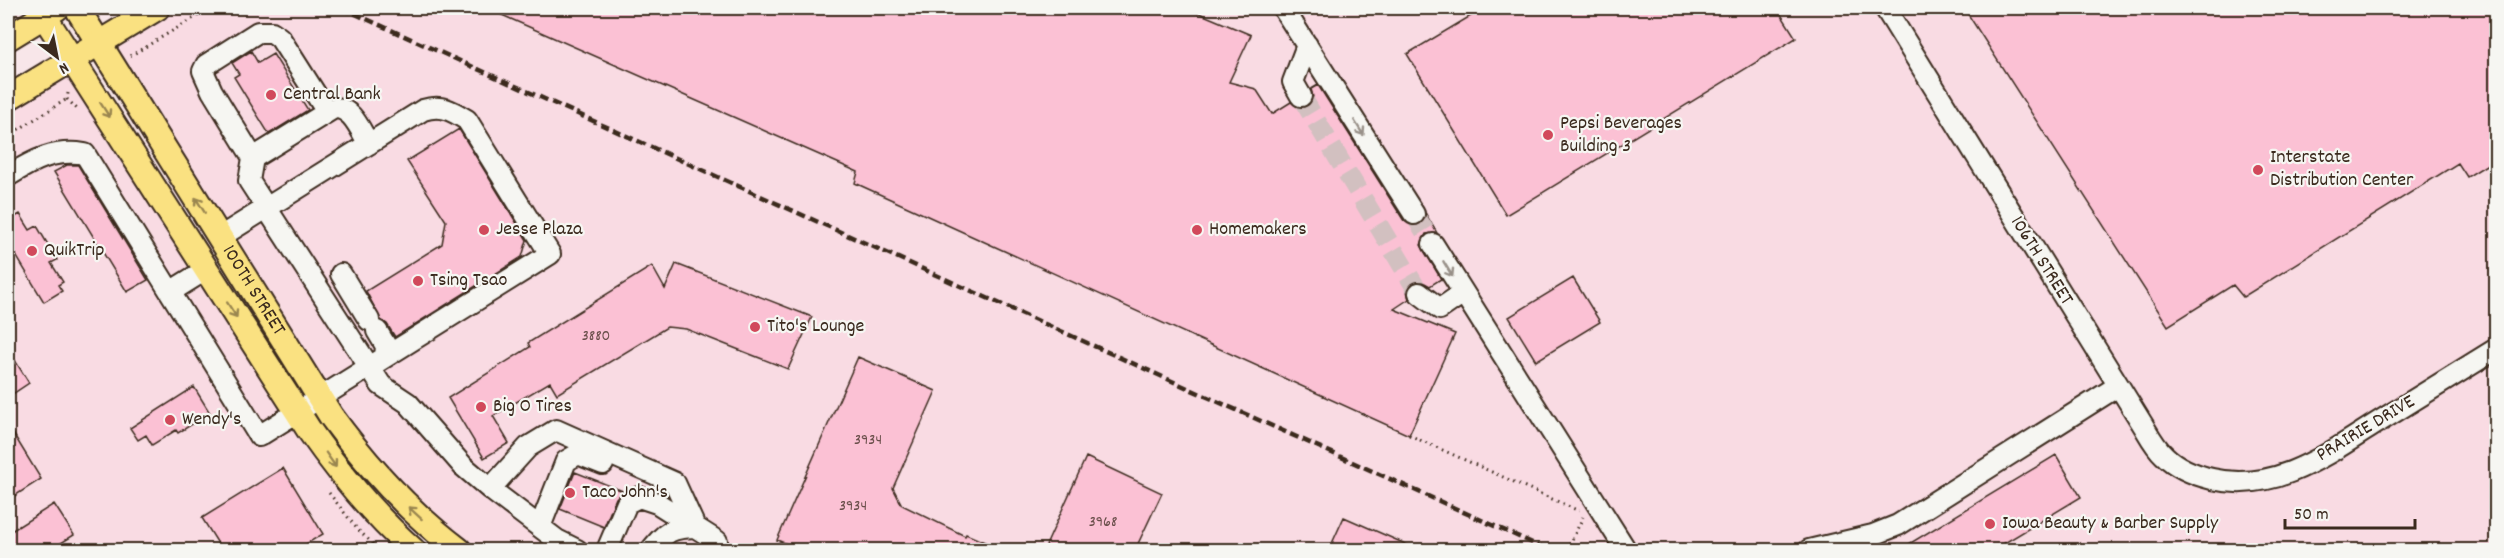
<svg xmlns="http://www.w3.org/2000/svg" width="2504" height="558" viewBox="0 0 2504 558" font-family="Dekko,sans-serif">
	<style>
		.built { fill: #f9dbe3 }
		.building { fill: #fbc1d4; stroke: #3b2a1e; stroke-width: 1.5 }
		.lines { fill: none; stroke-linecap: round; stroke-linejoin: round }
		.minor-tunnel { stroke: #d2c0c0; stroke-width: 20; stroke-dasharray: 20 10; stroke-linecap: butt }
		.minor-casing { stroke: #3b2a1e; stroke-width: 24 }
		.major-casing { stroke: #3b2a1e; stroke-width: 28 }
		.path { stroke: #3b2a1e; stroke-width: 3; stroke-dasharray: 1.5 4.5; stroke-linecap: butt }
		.minor { stroke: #f6f6f2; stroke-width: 20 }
		.major { stroke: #fae181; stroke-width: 24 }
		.rail { stroke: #3b2a1e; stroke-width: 4.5; stroke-dasharray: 9 4.5; stroke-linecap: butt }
		.oneway { stroke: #9a8650 }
		.oneway2 { stroke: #989088 }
		.poi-dot { fill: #d1495b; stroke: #f6f6f2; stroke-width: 2 }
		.labels { text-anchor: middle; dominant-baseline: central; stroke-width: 4.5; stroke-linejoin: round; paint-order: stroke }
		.number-label { font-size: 16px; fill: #6b504c }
		.poi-label { font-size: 20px; fill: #3b2a1e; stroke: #f6f6f2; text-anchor: start }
		.street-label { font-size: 20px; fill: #3b2a1e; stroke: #f6f6f2 }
	</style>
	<rect width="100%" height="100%" fill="#f8e6e9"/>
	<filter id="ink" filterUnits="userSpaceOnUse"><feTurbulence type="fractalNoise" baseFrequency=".0167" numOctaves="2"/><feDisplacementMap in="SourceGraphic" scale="12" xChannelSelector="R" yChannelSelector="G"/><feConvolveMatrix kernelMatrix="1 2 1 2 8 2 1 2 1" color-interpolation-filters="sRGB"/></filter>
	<g filter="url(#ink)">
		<!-- built -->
		<path class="built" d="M157 8H2496V550H459L380 479 100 42Z
			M72 59 309 430 413 550H8V98Z"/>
		<!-- building -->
		<path class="building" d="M486 8H1187L1251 35 1229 82 1256 89 1272 114 1291 102 1300 108 1307 106 1313 97 1311 89 1318 85 1404 221 1415 226 1421 224 1426 214 1437 233 1426 234 1421 245 1441 279 1430 286 1421 281 1414 282 1407 291 1409 299 1394 309 1455 334 1409 435 855 183 858 172Z
			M1484 8H1777L1796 38 1506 215 1407 54Z
			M1964 8H2496V159L2467 177 2458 163 2243 297 2233 285 2168 326Z
			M251 51 258 63 273 54 308 110 269 134 234 77 239 74 232 63Z
			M459 129 527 240 522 257 395 337 387 324 381 320 366 291 442 244 446 221 407 161Z
			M67 165H78L148 280 127 292 54 172Z
			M20 214 30 230 37 226 57 260 51 263 63 282 58 285 62 291 44 302 8 242V221Z
			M676 264 812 317 788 369 686 329 667 327 557 394 550 382 493 416 509 443 484 458 448 398 530 347 528 343 652 266 665 289Z
			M1573 278 1600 322 1536 361 1509 317Z
			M8 349 29 383 8 397Z
			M858 357 936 391 893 488 902 505 965 536 966 534 1003 550H802L777 540Z
			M194 387 210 413 178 433 176 430 152 445 146 435 138 440 130 428Z
			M8 425 41 479 13 497 8 488Z
			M2056 455 2081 497 1993 550H1899Z
			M1086 457 1162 493 1135 550H1044Z
			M283 468 323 534 296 550H222L202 518Z
			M575 472 623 491 616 498 604 527 560 509Z
			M54 504 74 535 50 550H8V533Z
			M1344 517 1419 550H1329Z"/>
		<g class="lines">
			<!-- minor-tunnel -->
			<path class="minor-tunnel" d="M1301 96 1419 293
				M1414 214 1433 244"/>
			<!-- minor casing -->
			<g class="minor-casing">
				<path id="minor" d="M1283 8 1414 214
					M1885 8 2143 425C2149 435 2155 447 2164 455 2177 468 2195 475 2212 479 2276 494 2329 453 2380 421 2419 397 2458 373 2496 349
					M1301 96 1293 82 1307 45
					M327 112 280 38 272 32H258L206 65 203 71 212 91 253 158 249 181 381 385 408 403 463 466 490 489 557 540 577 550
					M253 158 334 108C352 107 360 130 369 144
					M8 176C34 160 54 149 85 154L259 436 550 254 467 120C451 110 441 104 423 110L220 237
					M1433 244 1626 550
					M341 274 369 320
					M170 292 207 269
					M1419 293 1440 309 1463 293
					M377 331 386 346 385 357
					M490 489 528 447 556 430 675 483 695 527 717 541 713 550
					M540 527 566 461 578 454 603 464
					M607 550 627 503 639 497 657 503 695 527
					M651 550C667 531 670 528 695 527
					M1809 550 1873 535 1898 525 2118 386"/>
			</g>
			<!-- major casing -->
			<g class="major-casing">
				<g id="major">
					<path d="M39 8 309 430C340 474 372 514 413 550"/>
					<path id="s1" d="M77 8 331 416C368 467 409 512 459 550"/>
					<path d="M8 38 57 8"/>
					<path d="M8 98 157 8"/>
				</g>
			</g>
			<!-- path -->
			<path class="path" d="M106 8 111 13
				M130 56 211 8
				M68 93 67 99 79 111
				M8 136 67 99
				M1409 435 1579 511
				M329 493 358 530 380 550
				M1567 550 1583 517"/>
			<!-- minor -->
			<use href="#minor" class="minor"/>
			<!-- major -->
			<use href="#major" class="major"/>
			<!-- rail -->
			<path class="rail" d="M342 8 1548 550"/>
		</g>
		<!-- one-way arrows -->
		<defs><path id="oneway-shaft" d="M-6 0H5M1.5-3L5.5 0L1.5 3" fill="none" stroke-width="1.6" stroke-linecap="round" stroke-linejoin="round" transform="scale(1.5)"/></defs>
		<g class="oneway">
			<use href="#oneway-shaft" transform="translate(105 110) rotate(57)"/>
			<use href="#oneway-shaft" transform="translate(200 205) rotate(-122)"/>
			<use href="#oneway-shaft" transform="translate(232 310) rotate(57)"/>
			<use href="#oneway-shaft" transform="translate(331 460) rotate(55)"/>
			<use href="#oneway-shaft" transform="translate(415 513) rotate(-138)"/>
		</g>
		<g class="oneway2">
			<use href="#oneway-shaft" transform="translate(1359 128) rotate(58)"/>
			<use href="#oneway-shaft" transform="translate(1448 269) rotate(59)"/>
		</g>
	</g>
	<!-- markers -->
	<g class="poi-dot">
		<circle cx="271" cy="95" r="6"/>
		<circle cx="1548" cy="135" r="6"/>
		<circle cx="2258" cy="170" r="6"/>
		<circle cx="484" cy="230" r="6"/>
		<circle cx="1197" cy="230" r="6"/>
		<circle cx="32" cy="251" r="6"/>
		<circle cx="418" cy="281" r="6"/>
		<circle cx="755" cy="327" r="6"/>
		<circle cx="481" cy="407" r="6"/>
		<circle cx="170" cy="420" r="6"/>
		<circle cx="570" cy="493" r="6"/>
		<circle cx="1990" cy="524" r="6"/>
	</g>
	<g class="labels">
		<!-- number labels -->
		<g class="number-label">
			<text x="596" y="336">3880</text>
			<text x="868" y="440">3934</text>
			<text x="853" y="506">3934</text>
			<text x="1103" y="522">3968</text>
		</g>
		<!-- poi labels -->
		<g class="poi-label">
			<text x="283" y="95">Central Bank</text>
			<text x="1560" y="124">Pepsi Beverages<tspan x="1560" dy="23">Building 3</tspan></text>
			<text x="2270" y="158">Interstate<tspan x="2270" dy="23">Distribution Center</tspan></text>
			<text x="496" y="230">Jesse Plaza</text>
			<text x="1209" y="230">Homemakers</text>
			<text x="44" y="251">QuikTrip</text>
			<text x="430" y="281">Tsing Tsao</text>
			<text x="767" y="327">Tito's Lounge</text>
			<text x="493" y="407">Big O Tires</text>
			<text x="182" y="420">Wendy's</text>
			<text x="582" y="493">Taco John's</text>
			<text x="2002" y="524">Iowa Beauty &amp; Barber Supply</text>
		</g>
		<!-- street labels -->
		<g class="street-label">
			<text transform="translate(2041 261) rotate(58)">106TH STREET</text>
			<text stroke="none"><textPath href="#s1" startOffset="333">100TH STREET</textPath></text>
			<text transform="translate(2366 429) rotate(-31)">PRAIRIE DRIVE</text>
		</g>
	</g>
	<!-- margin -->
	<rect width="2504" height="558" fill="none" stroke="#f6f6f2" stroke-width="30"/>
	<rect x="15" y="15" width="2474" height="528" fill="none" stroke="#3b2a1e" stroke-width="2" filter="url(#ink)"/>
	<!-- north arrow -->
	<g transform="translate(57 57) rotate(148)" stroke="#f6f6f2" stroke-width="4.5" paint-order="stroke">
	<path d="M0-4.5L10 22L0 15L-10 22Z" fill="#3b2a1e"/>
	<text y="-9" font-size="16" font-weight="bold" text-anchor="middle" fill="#3b2a1e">N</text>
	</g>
	<!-- scale -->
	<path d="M2285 519v9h130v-9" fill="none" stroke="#3b2a1e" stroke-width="3"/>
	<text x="2294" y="519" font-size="18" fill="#3b2a1e" stroke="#f6f6f2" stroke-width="4.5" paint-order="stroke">50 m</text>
</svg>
